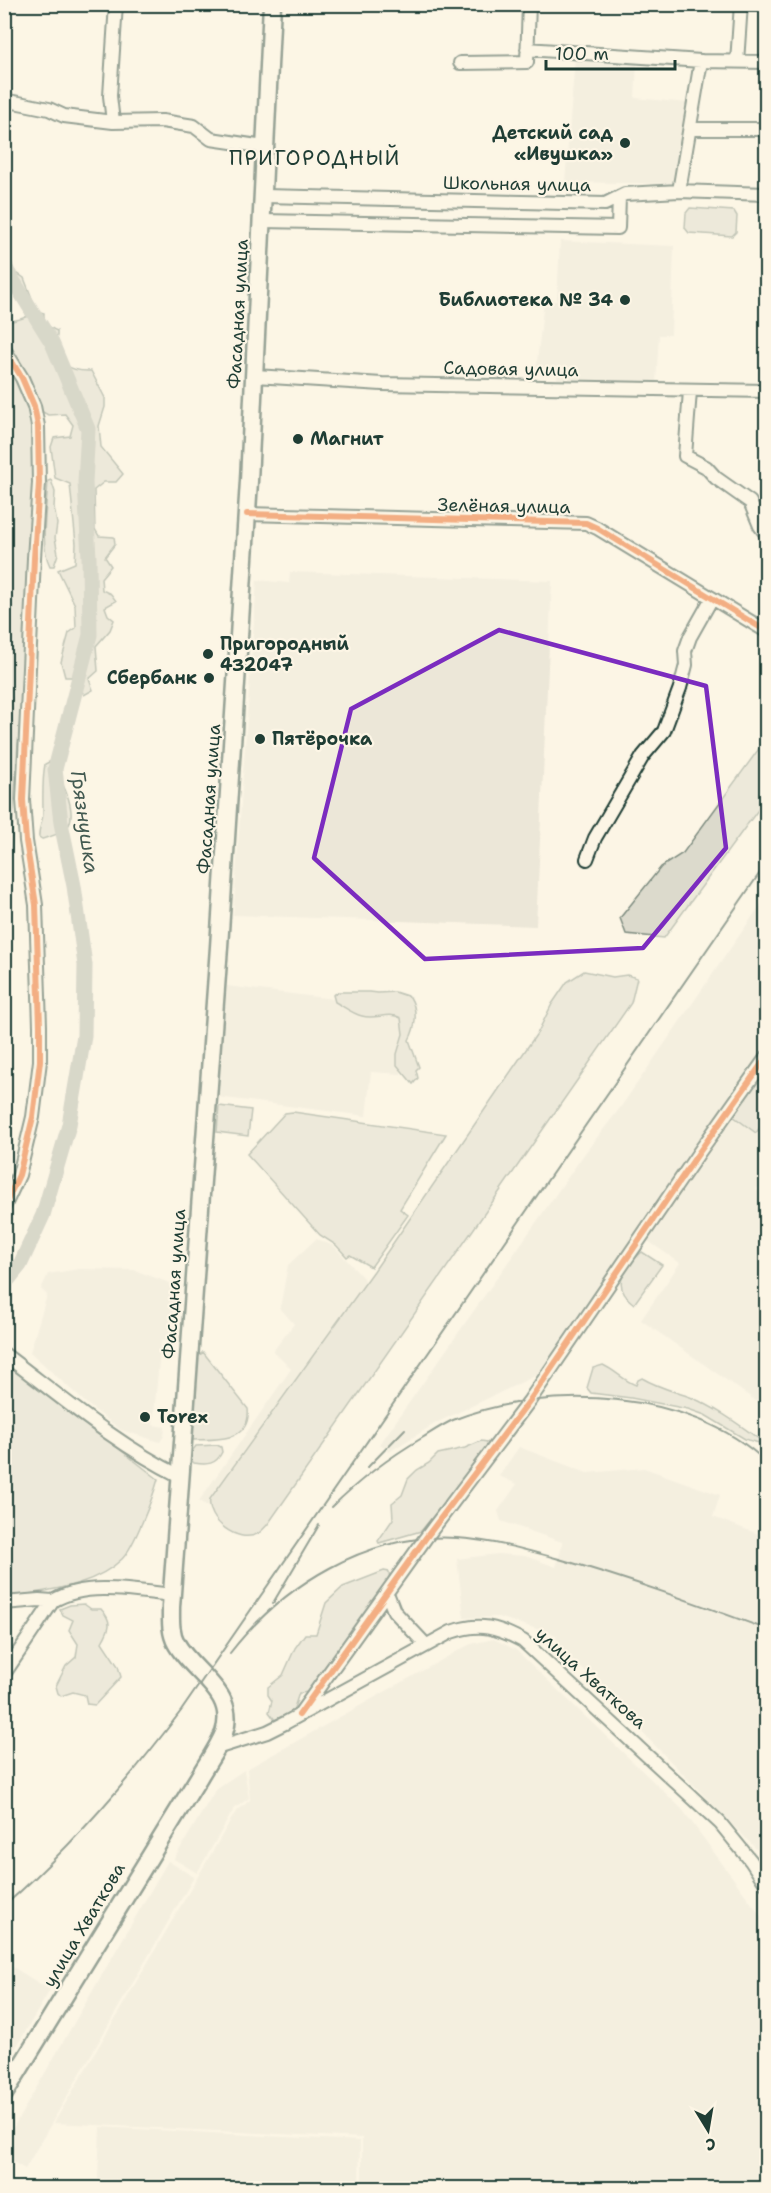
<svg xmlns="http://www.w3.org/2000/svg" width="771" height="2193" viewBox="0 0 771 2193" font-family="'Shantell Sans',sans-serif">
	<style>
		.built { fill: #ece7d8 }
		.green { fill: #dcdacc; stroke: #7e8c80; stroke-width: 1.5 }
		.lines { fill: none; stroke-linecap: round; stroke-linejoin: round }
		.river { stroke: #aeb3a7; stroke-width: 15 }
		.minor-casing { stroke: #1f3d34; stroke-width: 16 }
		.major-casing { stroke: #1f3d34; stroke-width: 21 }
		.minor { stroke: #fcf5e5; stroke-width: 12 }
		.major { stroke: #fcf5e5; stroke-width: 16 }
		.rail { stroke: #1f3d34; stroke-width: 2 }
		.cycleway-casing { stroke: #fcf5e5; stroke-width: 10 }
		.cycleway { stroke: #e8590c; stroke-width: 6 }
		.marked { fill: none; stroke: #7b2cbf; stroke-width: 4.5; stroke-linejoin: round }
		.poi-dot { fill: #1f3d34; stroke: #fcf5e5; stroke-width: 2 }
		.labels { text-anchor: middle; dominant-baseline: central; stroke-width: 4.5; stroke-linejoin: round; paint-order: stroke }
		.poi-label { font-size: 18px; font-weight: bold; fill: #1f3d34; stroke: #fcf5e5; text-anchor: start }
		.street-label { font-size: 18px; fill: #1f3d34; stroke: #fcf5e5 }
		.water-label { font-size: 20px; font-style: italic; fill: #435a51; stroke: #fcf5e5 }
		.quarter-label { font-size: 21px; letter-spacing: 1.5px; fill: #1f3d34; stroke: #fcf5e5 }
	</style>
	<rect width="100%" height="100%" fill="#fcf5e5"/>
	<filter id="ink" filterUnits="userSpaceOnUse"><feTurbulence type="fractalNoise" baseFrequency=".0167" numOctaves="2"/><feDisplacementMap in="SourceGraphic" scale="12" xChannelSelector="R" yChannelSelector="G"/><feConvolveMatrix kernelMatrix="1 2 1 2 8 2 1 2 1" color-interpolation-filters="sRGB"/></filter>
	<g filter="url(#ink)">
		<!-- built -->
		<path class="built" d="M575 58 637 63 635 98 688 103 677 184 565 182Z
			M560 241 674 246 671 335H659L656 383 557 379 558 372 536 371 544 301H557Z
			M290 572 552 581 536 926 233 915 257 580 289 583Z
			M766 897V1127L762 1133 766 1137V1183L756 1189 766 1198V1408L641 1320 680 1263 638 1234 541 1373 436 1423 389 1452 380 1444 585 1153 620 1108Z
			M227 986 333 999 408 1019 401 1074 371 1072 366 1116 217 1097Z
			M316 1239 334 1246 373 1289 215 1511 199 1501 291 1369 273 1351 294 1324 280 1308 288 1265Z
			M79 1269 134 1270 178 1286 172 1341 161 1340 153 1425 165 1427 164 1436 160 1442 121 1430 87 1404 30 1352 47 1295 41 1289 48 1274Z
			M519 1447 587 1473 644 1468 720 1495 713 1517 766 1537V1859L634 1724 621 1700 555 1647 557 1642 556 1635 499 1617 464 1618 457 1559 498 1554 525 1556 556 1567 561 1550 562 1542 501 1521 498 1511 517 1484 499 1476Z
			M494 1639 516 1650 682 1809 766 1923V2188H362V2138L54 2123 235 1813 250 1800 247 1769 463 1648 471 1644Z
			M244 1770 249 1798 234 1809 197 1873 174 1859 216 1789Z
			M168 1861 194 1877 25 2169 5 2157V2142Z
			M8 1964 50 1990 5 2066 4 1967Z
			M100 2127 360 2141 359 2188H267L98 2179Z"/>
		<!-- green -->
		<path class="green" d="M690 208 734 211 737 216 736 232 732 236 689 233 685 228 686 213Z
			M4 239 14 271 24 278 37 311 44 313C43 323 48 327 57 331V336L53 342C62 363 66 372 91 371L105 398V407L99 426 101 447 123 474 116 482H104L94 490 95 529 99 536 114 537 115 544 105 557 111 566 101 578 102 590 111 594 116 601 105 607 108 615 114 620 110 630 96 646 98 671 89 679 93 690 84 695 75 677H65L61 662 69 633 76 628 75 605 58 570 75 563 76 544 70 484 55 478 51 447 54 438 70 436 73 425 65 414 48 415 41 411 25 374 5 340V325C10 319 20 321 27 316L14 288 5 277Z
			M5 361 27 402 32 415 33 436V497L21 720C16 728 22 736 18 743L5 942Z
			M51 480 55 492 54 507 57 524 55 538 58 554 54 566H50C39 545 47 505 48 481Z
			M766 729V799L664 938 626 934 620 918 661 867 683 853 761 746Z
			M51 761C59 776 82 815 65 830 60 834 49 837 42 839L39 837C38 828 43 822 43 813 43 797 42 781 45 764Z
			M584 971 613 977 627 975 637 978 631 1003 268 1524C265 1527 261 1532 257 1534 238 1544 206 1520 210 1499L374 1271 538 1032 552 1004 567 982Z
			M339 992H370L378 993 395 992 410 997C418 1010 416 1027 409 1040L419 1067 416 1070 418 1078 413 1084 397 1065V1054L403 1034 401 1018C388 1011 376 1020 362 1016 353 1014 343 1006 335 1002L333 995Z
			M766 1070V1119L756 1133 733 1116Z
			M219 1106 251 1110 248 1136 217 1132Z
			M293 1112 446 1134 400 1209 408 1215 371 1267 350 1255 347 1257 336 1245 320 1235 247 1154 285 1113Z
			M642 1252 662 1265 634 1304C610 1286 624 1267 642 1252Z
			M203 1352 248 1409C251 1443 215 1439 192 1440L191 1417 197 1358Z
			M4 1360 158 1479C153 1497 134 1547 122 1559 92 1588 45 1590 6 1598Z
			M603 1365C616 1371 624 1381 636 1385L638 1380 642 1378C657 1387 673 1391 690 1397 715 1407 738 1424 759 1439V1443L745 1439 705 1415 688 1409 631 1398 591 1393 587 1388 593 1368Z
			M481 1441 487 1442 488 1446 486 1452 421 1531 379 1543 378 1541 393 1519 392 1503 402 1495 408 1479 417 1470 429 1463 438 1454 465 1448Z
			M217 1445 221 1447 222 1452C216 1465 207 1465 194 1463L191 1460 190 1454 196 1446Z
			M384 1571 389 1572 390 1583 310 1692 299 1693 293 1711 275 1720 269 1712 272 1701 268 1695V1687L283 1675 295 1648 305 1634H316L326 1603 343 1587Z
			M84 1604 91 1609H101C113 1622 110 1628 102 1642L118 1666 121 1677 95 1705 87 1704 85 1695 73 1692 61 1696 58 1693 56 1686 66 1666 76 1657 78 1644 69 1630 73 1620 63 1615 60 1609 70 1605Z"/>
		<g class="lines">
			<!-- river -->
			<path class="river" d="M4 266 52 343 88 429 85 482 89 558 90 635 55 769 61 823 74 886 85 965 84 1036 69 1125 43 1215 20 1265 4 1285"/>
			<!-- minor casing -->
			<g class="minor-casing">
				<path id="minor" d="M527 49 701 61 766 62
					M737 62 741 4
					M460 63 527 62 529 4
					M4 100 49 109 64 116 113 122 162 121 194 126 211 139 265 147
					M113 122 110 96 116 4
					M690 129H763
					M679 191 701 61
					M264 196 605 204 625 194 679 191 766 194
					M263 221 618 228 619 197
					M4 349 22 378 34 406 38 426 39 483 34 558 23 800 26 841 36 905 40 1026V1061L33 1117 19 1175 4 1207
					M255 376 382 384 766 391
					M690 391 685 456 706 467 716 478 750 502 760 526 766 534
					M247 514 586 523 597 528 766 631
					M587 859 595 838 643 756 664 731 680 688 686 665 685 651 690 637 712 598
					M4 1354C61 1397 117 1445 180 1476
					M387 1593 394 1611 426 1645
					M4 1603 39 1600 53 1601
					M4 1674 53 1601C85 1581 136 1591 171 1595
					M299 1715 425 1539 530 1400 700 1151 766 1058
					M216 1748 267 1732 285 1723 451 1632C480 1622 497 1627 523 1641L720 1823 751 1861 766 1884"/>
			</g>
			<!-- major casing -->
			<g class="major-casing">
				<path id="major" d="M4 2094 199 1777C207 1763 218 1748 224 1733 238 1692 192 1673 176 1643 170 1632 171 1619 171 1607L219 947 249 481 272 4"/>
			</g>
			<!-- minor -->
			<use href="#minor" class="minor"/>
			<!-- major -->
			<use href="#major" class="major"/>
			<!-- rail -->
			<path class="rail" d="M367 1468 405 1429
				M332 1507C360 1479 388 1458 422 1438 432 1432 442 1425 453 1420 546 1383 691 1389 766 1462
				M273 1603 319 1525
				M230 1653C283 1585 368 1532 457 1538 491 1540 527 1550 559 1559 630 1579 698 1604 766 1629
				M4 1906C71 1848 128 1781 181 1711L766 864"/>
			<!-- cycleway casing -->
			<g class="cycleway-casing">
				<path id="cycleway" d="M4 349 22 378 34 406 38 426 39 483 34 558 23 800 26 841 36 905 40 1026V1061L33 1117 19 1175 4 1207
					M247 514 586 523 597 528 766 631
					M299 1715 425 1539 530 1400 700 1151 766 1058"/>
			</g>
			<!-- cycleway -->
			<use href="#cycleway" class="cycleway"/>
		</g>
	</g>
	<!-- marked area -->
	<path d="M0 0H771V2193H0ZM499 630 706 686 726 848 643 948 425 959 314 858 351 709Z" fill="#fcf5e5" fill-opacity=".55" fill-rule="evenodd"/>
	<path class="marked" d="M499 630 706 686 726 848 643 948 425 959 314 858 351 709Z"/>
	<!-- markers -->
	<g class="poi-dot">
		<circle cx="625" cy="143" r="6"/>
		<circle cx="625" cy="300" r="6"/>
		<circle cx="298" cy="439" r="6"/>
		<circle cx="208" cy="654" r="6"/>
		<circle cx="209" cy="678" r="6"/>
		<circle cx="260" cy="739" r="6"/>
		<circle cx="145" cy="1417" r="6"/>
	</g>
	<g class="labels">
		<!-- poi labels -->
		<g class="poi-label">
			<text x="613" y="133" text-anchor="end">Детский сад<tspan x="613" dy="21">«Ивушка»</tspan></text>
			<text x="613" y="300" text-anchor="end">Библиотека № 34</text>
			<text x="310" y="439">Магнит</text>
			<text x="220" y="644">Пригородный<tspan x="220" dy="21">432047</tspan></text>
			<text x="197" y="678" text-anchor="end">Сбербанк</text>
			<text x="272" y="739">Пятёрочка</text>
			<text x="157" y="1417">Torex</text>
		</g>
		<!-- street labels -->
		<g class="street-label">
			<text transform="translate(517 184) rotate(1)">Школьная улица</text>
			<text transform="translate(238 314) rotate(-87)">Фасадная улица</text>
			<text transform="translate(511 369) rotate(1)">Садовая улица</text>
			<text transform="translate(504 506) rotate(1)">Зелёная улица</text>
			<text transform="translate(209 799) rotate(-86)">Фасадная улица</text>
			<text transform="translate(174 1284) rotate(-86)">Фасадная улица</text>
			<text transform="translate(591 1678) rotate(42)">улица Хваткова</text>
			<text transform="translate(84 1925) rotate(-59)">улица Хваткова</text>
		</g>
		<!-- water labels -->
		<g class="water-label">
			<text transform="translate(85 822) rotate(82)">Грязнушка</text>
		</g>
		<!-- quarter labels -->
		<g class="quarter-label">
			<text x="315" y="158">ПРИГОРОДНЫЙ</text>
		</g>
	</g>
	<!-- margin -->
	<rect width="771" height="2193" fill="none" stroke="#fcf5e5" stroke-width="24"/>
	<rect x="12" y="12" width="747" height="2169" fill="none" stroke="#1f3d34" stroke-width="2" filter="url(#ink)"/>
	<!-- north arrow -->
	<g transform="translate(708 2130) rotate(169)" stroke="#fcf5e5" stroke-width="4.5" paint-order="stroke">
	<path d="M0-4.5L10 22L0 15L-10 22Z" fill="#1f3d34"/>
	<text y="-9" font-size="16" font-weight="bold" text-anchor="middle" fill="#1f3d34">С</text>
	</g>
	<!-- scale -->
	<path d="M546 60v9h129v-9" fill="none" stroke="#1f3d34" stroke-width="3"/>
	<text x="555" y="60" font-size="18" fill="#1f3d34" stroke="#fcf5e5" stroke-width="4.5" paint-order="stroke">100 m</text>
</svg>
